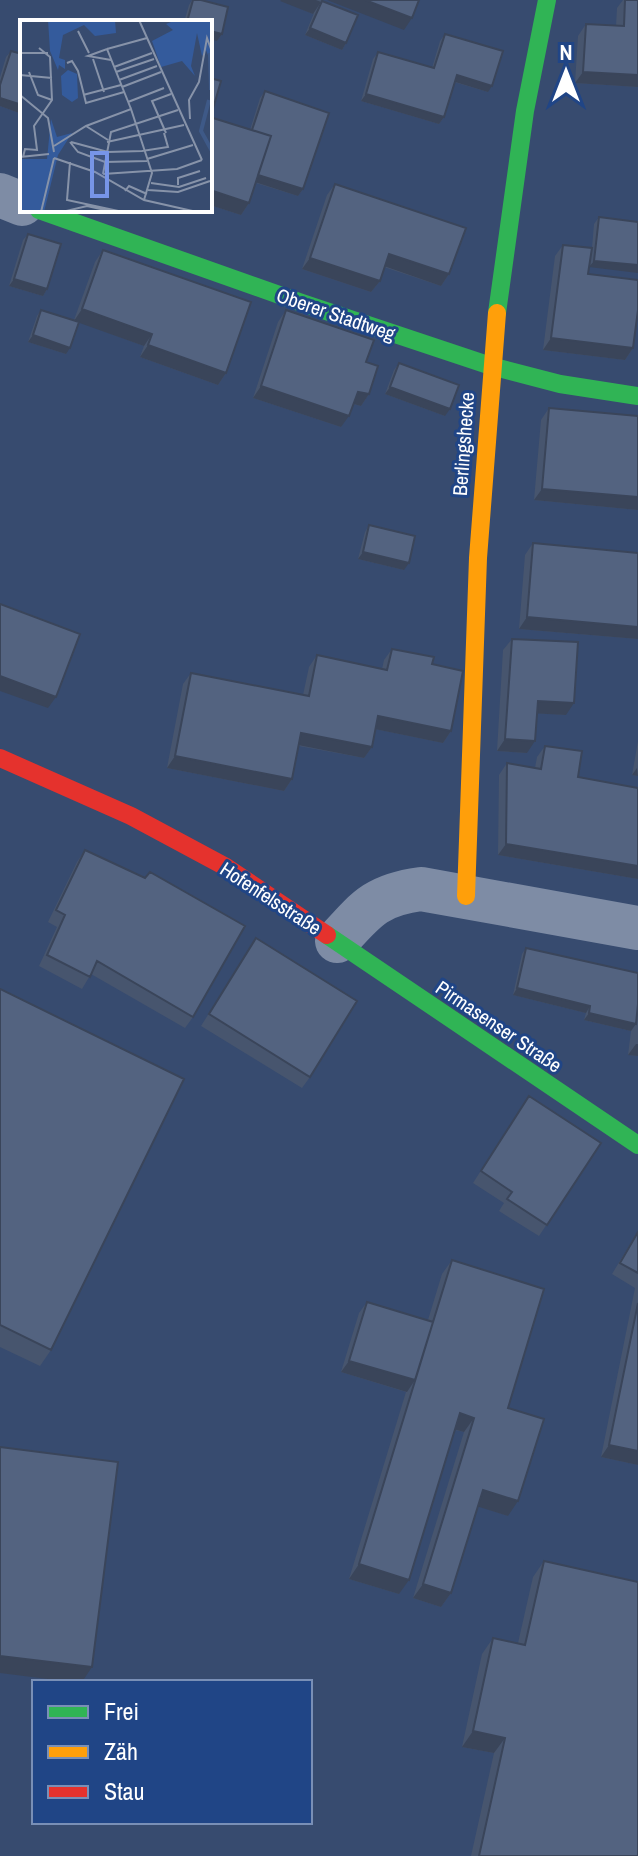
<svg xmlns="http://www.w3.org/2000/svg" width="638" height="1856" viewBox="0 0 638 1856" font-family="'Archivo Narrow',sans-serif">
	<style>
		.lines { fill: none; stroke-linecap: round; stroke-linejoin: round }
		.street { stroke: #7e8ca5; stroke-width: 44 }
		.fast { stroke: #30b455; stroke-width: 18 }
		.slow { stroke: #ff9f0a; stroke-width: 18 }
		.jam { stroke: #e5322d; stroke-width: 18 }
		.wall { fill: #47556e }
		.shaded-wall { fill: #3a455a }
		.building { fill: #536380; stroke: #3a455a; stroke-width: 2 }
		.labels { text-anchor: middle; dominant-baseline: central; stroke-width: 6; stroke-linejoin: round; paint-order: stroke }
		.street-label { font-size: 20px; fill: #fff; stroke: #204586 }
		.inset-river { fill: none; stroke: #3e5987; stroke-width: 4 }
		.inset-road { fill: none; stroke: #8793a9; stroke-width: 2 }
		.view { fill: #7795e8; fill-opacity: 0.15; stroke: #7795e8; stroke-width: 4 }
		.inset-edge { fill: none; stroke: #fff; stroke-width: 4 }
	</style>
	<rect width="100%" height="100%" fill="#374b6f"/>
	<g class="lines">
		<!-- street -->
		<path class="street" d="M0 195 22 204
			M337 941C366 909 376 895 421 889L638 928"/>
		<!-- fast -->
		<path class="fast" d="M39 210 302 303 491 366 560 384 638 396
			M497 313 525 111 547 0
			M327 935 638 1145"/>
		<!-- slow -->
		<path class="slow" d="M466 896 478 558 497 313"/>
		<!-- jam -->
		<path class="jam" d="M0 758 131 816 226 867 327 935"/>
	</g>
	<!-- wall -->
	<path class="wall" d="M192 0H201L222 34 217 41 210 22H184L189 5Z
		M280 0H322L346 43 342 50 305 35 314 13 313 14Z
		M623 0H638V87L575 83 578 36 586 24 616 26 617 8Z
		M445 34 488 92 454 82 444 117 439 124 361 101 373 59 378 52 432 68 440 41Z
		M11 51 22 54V114L0 106V77L6 57Z
		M265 91 303 189 298 196 256 183 249 203 241 215 210 205V122L213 118 250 130 260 98Z
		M335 184 449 274 441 286 384 267 380 281 371 292 302 269 327 195Z
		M599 217 638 222 589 267 588 274 633 348 625 360 543 350 555 256 563 245 592 248 594 224Z
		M28 234 47 289 43 296 9 286 23 240Z
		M103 250 226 373 218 385 140 357 144 346 79 322 66 354 28 342 37 316 41 310 74 320 95 262Z
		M286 310 366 362 369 394 361 406 353 404 341 427 253 398 278 322Z
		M399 363 445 416 385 394 394 370Z
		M549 408 638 416V510L534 500 541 420Z
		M369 525 404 570 358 559 365 532Z
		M533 543 638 553V639L519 629 525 555Z
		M512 639 566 715 537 713 527 753 497 751 503 650Z
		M392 649 432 664 451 731 443 743 375 729 372 747 364 758 299 746 292 779 284 791 167 768 183 684 191 673 303 695 309 667 317 655 382 669 384 660Z
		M638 741V776L632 775Z
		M545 746 578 777 638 788V879L498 855 499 775 507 763 535 768 537 757Z
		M85 850 193 1017 185 1028 91 974 82 989 39 966 57 927 48 922 77 862Z
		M256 938 310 1077 302 1088 201 1026Z
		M526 948 638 973V1056L628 1055 631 1031 584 1020 586 1013 513 995 522 954Z
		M0 989 51 1350 40 1366 0 1347Z
		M521 1108 601 1143 539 1236 499 1211 504 1203 473 1183Z
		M638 1231V1465L601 1457 635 1288 612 1274Z
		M452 1260 508 1408V1516L478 1506 451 1593 441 1607 413 1598 464 1432 455 1430 399 1594 349 1579 406 1392 341 1372 359 1313 367 1302 428 1320 442 1274Z
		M544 1561 638 1856H471L494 1753 462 1747 482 1654 493 1638 518 1643 533 1577Z"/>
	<!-- shaded-wall -->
	<path class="shaded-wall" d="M281 0H316L321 2 313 14 280 1Z
		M327 0H365L412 18 404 30Z
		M310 28 346 43 342 50 305 35Z
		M210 31 222 34 217 41 210 39Z
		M583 72 638 75V87L575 83Z
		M457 75 492 86 488 92 452 81Z
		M366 94 444 117 439 124 361 101Z
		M0 98 22 105V114L0 106Z
		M256 175 303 189 298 196 252 181Z
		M210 190 249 203 241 215 210 205Z
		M389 254 449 274 441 286 381 265Z
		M310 258 380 281 371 292 302 269Z
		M594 261 638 265V273L589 267Z
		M14 279 47 289 43 296 9 286Z
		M82 309 152 334 144 346 74 321Z
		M33 335 70 348 66 354 28 342Z
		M551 338 633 348 625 360 543 350Z
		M148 345 226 373 218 385 140 357Z
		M261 386 349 416 341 427 253 398Z
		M390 387 450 409 445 416 385 394Z
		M358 392 369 394 361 406 350 403Z
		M542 489 638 497V510L534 500Z
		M363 552 409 563 404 570 358 559Z
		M527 617 638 627V639L519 629Z
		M0 676 56 697 48 708 0 691Z
		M538 701 574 703 566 715 529 713Z
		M378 716 451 731 443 743 370 728Z
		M301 733 372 747 364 758 293 744Z
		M505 739 535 741 527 753 497 751Z
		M175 756 292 779 284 791 167 768Z
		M637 768 638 776 632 775Z
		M506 844 638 866V879L498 855Z
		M517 988 590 1006 586 1013 513 995Z
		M589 1013 636 1024 631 1031 584 1020Z
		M636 1044H638V1056L628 1055Z
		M349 1361 415 1380 407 1392 341 1372Z
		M460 1413 474 1418 464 1432 450 1428Z
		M609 1445 638 1451V1465L601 1457Z
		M483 1490 518 1501 508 1516 473 1505Z
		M359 1564 409 1580 399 1594 349 1579Z
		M423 1584 451 1593 441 1607 413 1598Z
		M0 1656 92 1667 82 1682H72L0 1673Z
		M473 1731 505 1738 494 1753 462 1747Z"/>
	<!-- building -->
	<path class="building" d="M193 0H201L228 7 222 34 210 31V22H187Z
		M365 0H419L412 18Z
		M625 0H638V75L583 72 586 24 624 26Z
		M322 1 358 15 346 43 310 28Z
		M445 34 503 51 492 86 457 75 444 117 366 94 378 52 434 68Z
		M11 51 22 54V105L0 98V85Z
		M210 78 221 81 210 119Z
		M265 91 329 113 303 189 258 175 271 136 252 130Z
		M213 118 271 136 249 203 210 190V127Z
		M335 184 466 228 449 274 389 254 380 281 310 258Z
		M599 217 638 222V265L594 261Z
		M28 234 61 244 47 289 14 279Z
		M563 245 592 248 588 274 638 280V310L633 348 551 338Z
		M103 250 251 302 226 373 148 345 152 334 82 309Z
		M41 310 79 322 70 348 33 335Z
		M286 310 374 340 366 362 378 366 369 394 358 392 349 416 261 386Z
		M399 363 459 385 450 409 390 387Z
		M549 408 638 416V497L542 489Z
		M369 525 415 536 409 563 363 552Z
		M533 543 638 553V627L527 617Z
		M0 604 80 634 56 697 0 676Z
		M512 639 578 642 574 703 538 701 535 741 505 739Z
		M392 649 434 657 432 664 463 671 451 731 378 716 372 747 301 733 292 779 175 756 191 673 309 696 317 655 387 670Z
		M545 746 582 751 578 777 638 788V866L506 844 507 763 541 769Z
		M85 850 145 878 150 872 245 926 193 1017 97 961 90 977 47 955 65 915 56 910Z
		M256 938 357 1001 310 1077 209 1014Z
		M526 948 638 973V1004L636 1024 589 1013 590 1006 517 988Z
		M0 989 184 1079 51 1350 0 1325Z
		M529 1096 601 1143 547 1225 507 1199 512 1192 481 1171Z
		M638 1232V1273L620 1263Z
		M452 1260 544 1289 508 1408 544 1419 518 1501 483 1490 451 1593 423 1584 474 1418 460 1413 409 1580 359 1564Z
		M367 1302 433 1322 415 1380 349 1361Z
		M638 1303V1451L609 1445Z
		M0 1447 118 1462 92 1667 0 1656Z
		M544 1561 638 1582V1856H479L505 1738 473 1731 493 1638 525 1645Z"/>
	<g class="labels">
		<!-- street labels -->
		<g class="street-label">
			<text transform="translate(336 314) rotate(19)">Oberer Stadtweg</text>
			<text transform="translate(463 444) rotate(-86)">Berlingshecke</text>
			<text transform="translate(271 898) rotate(33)">Hofenfelsstraße</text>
			<text transform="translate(499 1026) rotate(34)">Pirmasenser Straße</text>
		</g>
	</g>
	<!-- overview -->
	<g transform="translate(20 20)">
		<rect width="192" height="192" fill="#374b6f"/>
		<path d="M28 0H95L96 13 75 16 64 5 43 15 39 38 45 40V49L39 45 38 50 30 31ZM156 0H192V46L186 30 182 36 177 13 171 46 175 56 162 41 141 47 132 21 153 10 146 4ZM48 50 57 54 58 78 52 82 42 75 41 56ZM31 99 37 117 52 113 38 135 24 192H0V139H27Z" fill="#345b9c"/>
		<path class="inset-river" d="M190 33 191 70M189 80 181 111 192 131"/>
		<path class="inset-road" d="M119 0 182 140M58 11 69 33M87 29 127 18M0 33H28M73 39 84 72M91 40 68 36 87 29 111 89M47 43 52 41 58 51 66 83 104 72M94 47 132 33M9 52 18 75 32 80M96 52 134 39M0 55 32 58M99 60 137 46M102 67 141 52M0 75 28 98 34 132M63 75 101 65M108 82 144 68M170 99 169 80 179 62 187 18 192 32M66 106 88 120M146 113 132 81 151 74M50 122 58 132 85 142 127 141M51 122 88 132 122 131 148 127 144 113M87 122 164 105M34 126 66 106 111 89 132 153 124 180M0 137 29 134M3 137 5 129 17 130 14 106 32 80 30 37 19 28M34 138 75 152 124 180 177 192M127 139 173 125M50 142 47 180 103 192M83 154 91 112 158 90M83 154 157 149 182 140M131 163 159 167 186 158M158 165V158L180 151M128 170 158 172 190 161M105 171 109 166 127 174M21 192 34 138M42 192 67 186 94 192"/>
		<path class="view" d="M72 133H87V176H72Z"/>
		<rect width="192" height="192" class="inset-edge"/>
	</g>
	<!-- legend -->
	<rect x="32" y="1680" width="280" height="144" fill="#204586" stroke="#798fb6" stroke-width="2"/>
	<rect x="48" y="1706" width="40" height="12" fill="#30b455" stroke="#798fb6" stroke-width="2"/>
	<text x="104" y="1720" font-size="24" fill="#ffffff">Frei</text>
	<rect x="48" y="1746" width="40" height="12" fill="#ff9f0a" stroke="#798fb6" stroke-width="2"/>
	<text x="104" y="1760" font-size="24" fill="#ffffff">Zäh</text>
	<rect x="48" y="1786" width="40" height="12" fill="#e5322d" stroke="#798fb6" stroke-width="2"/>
	<text x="104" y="1800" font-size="24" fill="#ffffff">Stau</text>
	<!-- north arrow -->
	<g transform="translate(566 72)" stroke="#204586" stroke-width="6" paint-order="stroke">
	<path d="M0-6L14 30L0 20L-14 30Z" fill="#ffffff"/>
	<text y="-12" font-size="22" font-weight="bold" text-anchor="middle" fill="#ffffff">N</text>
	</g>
</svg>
